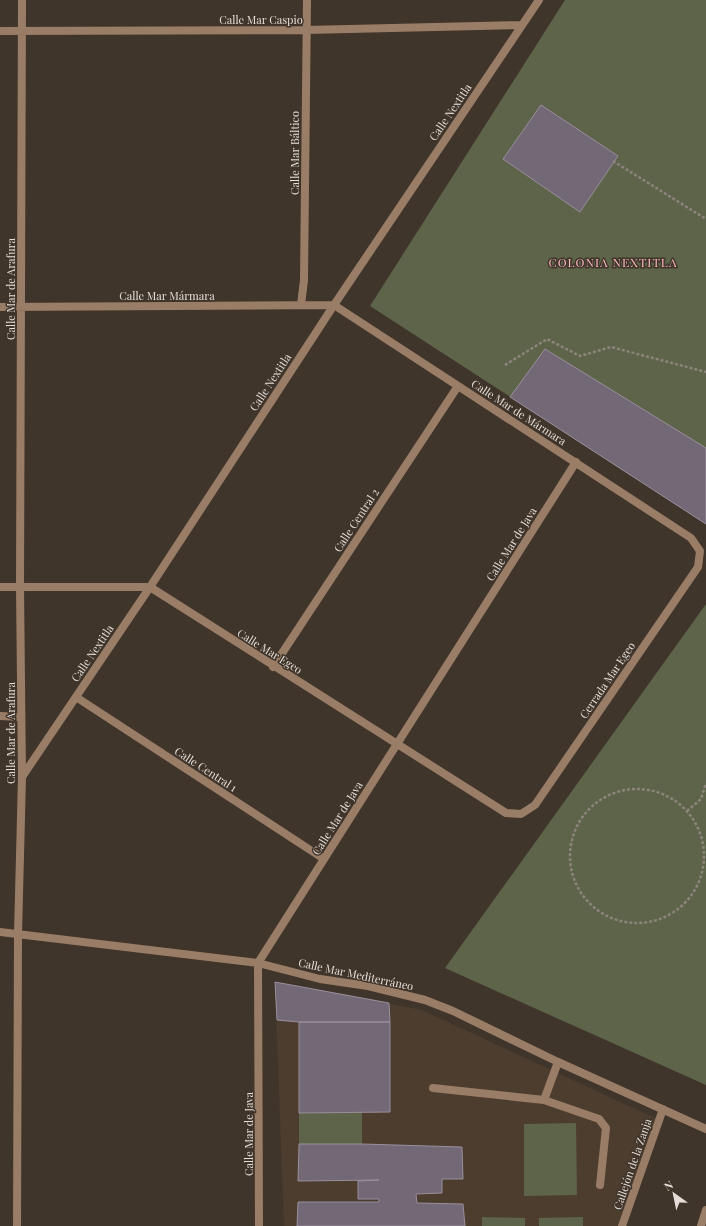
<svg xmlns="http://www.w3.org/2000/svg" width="706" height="1226" viewBox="0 0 706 1226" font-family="'Playfair Display',serif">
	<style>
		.built { fill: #4d3d2e }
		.green { fill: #5d644a }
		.building { fill: #736875; stroke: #9a8f9c }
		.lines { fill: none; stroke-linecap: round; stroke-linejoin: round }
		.path { stroke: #8d847c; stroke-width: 2.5; stroke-dasharray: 3 2; stroke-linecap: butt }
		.service { stroke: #9a7d67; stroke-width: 8 }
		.minor { stroke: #9a7d67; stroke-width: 8 }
		.labels { text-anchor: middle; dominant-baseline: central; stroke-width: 3; stroke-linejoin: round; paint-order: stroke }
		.street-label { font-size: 11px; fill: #e5ded8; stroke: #40352b }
		.neighbourhood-label { font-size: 12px; letter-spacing: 1px; fill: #fcb8bd; stroke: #40352b }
	</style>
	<rect width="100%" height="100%" fill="#40352b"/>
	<!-- built -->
	<path class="built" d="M275 982 422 1010 657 1119 618 1226H284Z"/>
	<!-- green -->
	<path class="green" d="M565 0H706V524L370 306Z
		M706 604V1085L445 968Z
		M362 1112V1144H299V1113Z
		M576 1123 577 1195 524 1196V1124Z
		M482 1217 525 1218V1226H482Z
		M583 1217V1226H539V1218Z"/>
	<!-- building -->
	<path class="building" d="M541 105 618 156 580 212 503 159Z
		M545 349 706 448V524L510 397Z
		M275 982 389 1003 390 1022H299L277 1020Z
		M299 1022H390V1112L299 1113Z
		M299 1144H362L462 1147 463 1179H442V1193L416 1194 417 1203 463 1204 465 1226H297L298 1202H379V1199H358V1181L379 1180 298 1181Z"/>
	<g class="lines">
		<!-- path -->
		<path class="path" d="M613 161 706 219
			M505 365 547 339 580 356 611 347 706 372
			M570 856a67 67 0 1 1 134 0a67 67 0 1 1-134 0Z
			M687 811 701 799 706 783"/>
		<!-- service -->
		<path class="service" d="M0 716 21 717
			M433 1088 544 1100 599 1119 606 1128 600 1185
			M544 1100 558 1062"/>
		<!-- minor -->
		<path class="minor" d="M0 31 306 30 522 25
			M301 305 304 280 307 0
			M0 307 334 305 691 538 700 551 698 567 535 805 521 814 506 813 150 587H0
			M273 667 458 386
			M76 697 324 859
			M22 777 150 587 334 305 539 0
			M0 932 258 963 320 979 368 986 425 1000 453 1011 558 1062 706 1129
			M17 1226 18 934 22 777 20 587 22 0
			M259 1226 258 963 576 462
			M622 1226 663 1109
			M701 1226 706 1210"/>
	</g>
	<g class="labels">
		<!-- street labels -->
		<g class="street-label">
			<text x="261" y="19">Calle Mar Caspio</text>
			<text transform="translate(450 112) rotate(-56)">Calle Nextitla</text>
			<text transform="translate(294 153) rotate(-90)">Calle Mar Báltico</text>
			<text transform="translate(10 289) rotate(-90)">Calle Mar de Arafura</text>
			<text x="167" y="295">Calle Mar Mármara</text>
			<text transform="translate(270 382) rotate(-57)">Calle Nextitla</text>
			<text transform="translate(519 412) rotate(33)">Calle Mar de Mármara</text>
			<text transform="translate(356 520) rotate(-57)">Calle Central 2</text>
			<text transform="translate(511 544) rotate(-58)">Calle Mar de Java</text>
			<text transform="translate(270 651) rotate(32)">Calle Mar Egeo</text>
			<text transform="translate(92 653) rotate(-56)">Calle Nextitla</text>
			<text transform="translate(607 680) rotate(-56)">Cerrada Mar Egeo</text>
			<text transform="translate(10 733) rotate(-90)">Calle Mar de Arafura</text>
			<text transform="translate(206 769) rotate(33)">Calle Central 1</text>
			<text transform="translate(337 818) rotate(-58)">Calle Mar de Java</text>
			<text transform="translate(356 974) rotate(12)">Calle Mar Mediterráneo</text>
			<text transform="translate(248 1134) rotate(-90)">Calle Mar de Java</text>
			<text transform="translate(632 1164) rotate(-71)">Callejón de la Zanja</text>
		</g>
		<!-- neighbourhood labels -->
		<g class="neighbourhood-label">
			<text x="613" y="262">COLONIA NEXTITLA</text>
		</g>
	</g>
	<!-- north arrow -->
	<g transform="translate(674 1194) rotate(327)" stroke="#40352b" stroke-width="3" paint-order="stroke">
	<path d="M0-3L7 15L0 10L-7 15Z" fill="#e5ded8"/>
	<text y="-6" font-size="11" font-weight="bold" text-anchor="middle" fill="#e5ded8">N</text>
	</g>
</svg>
